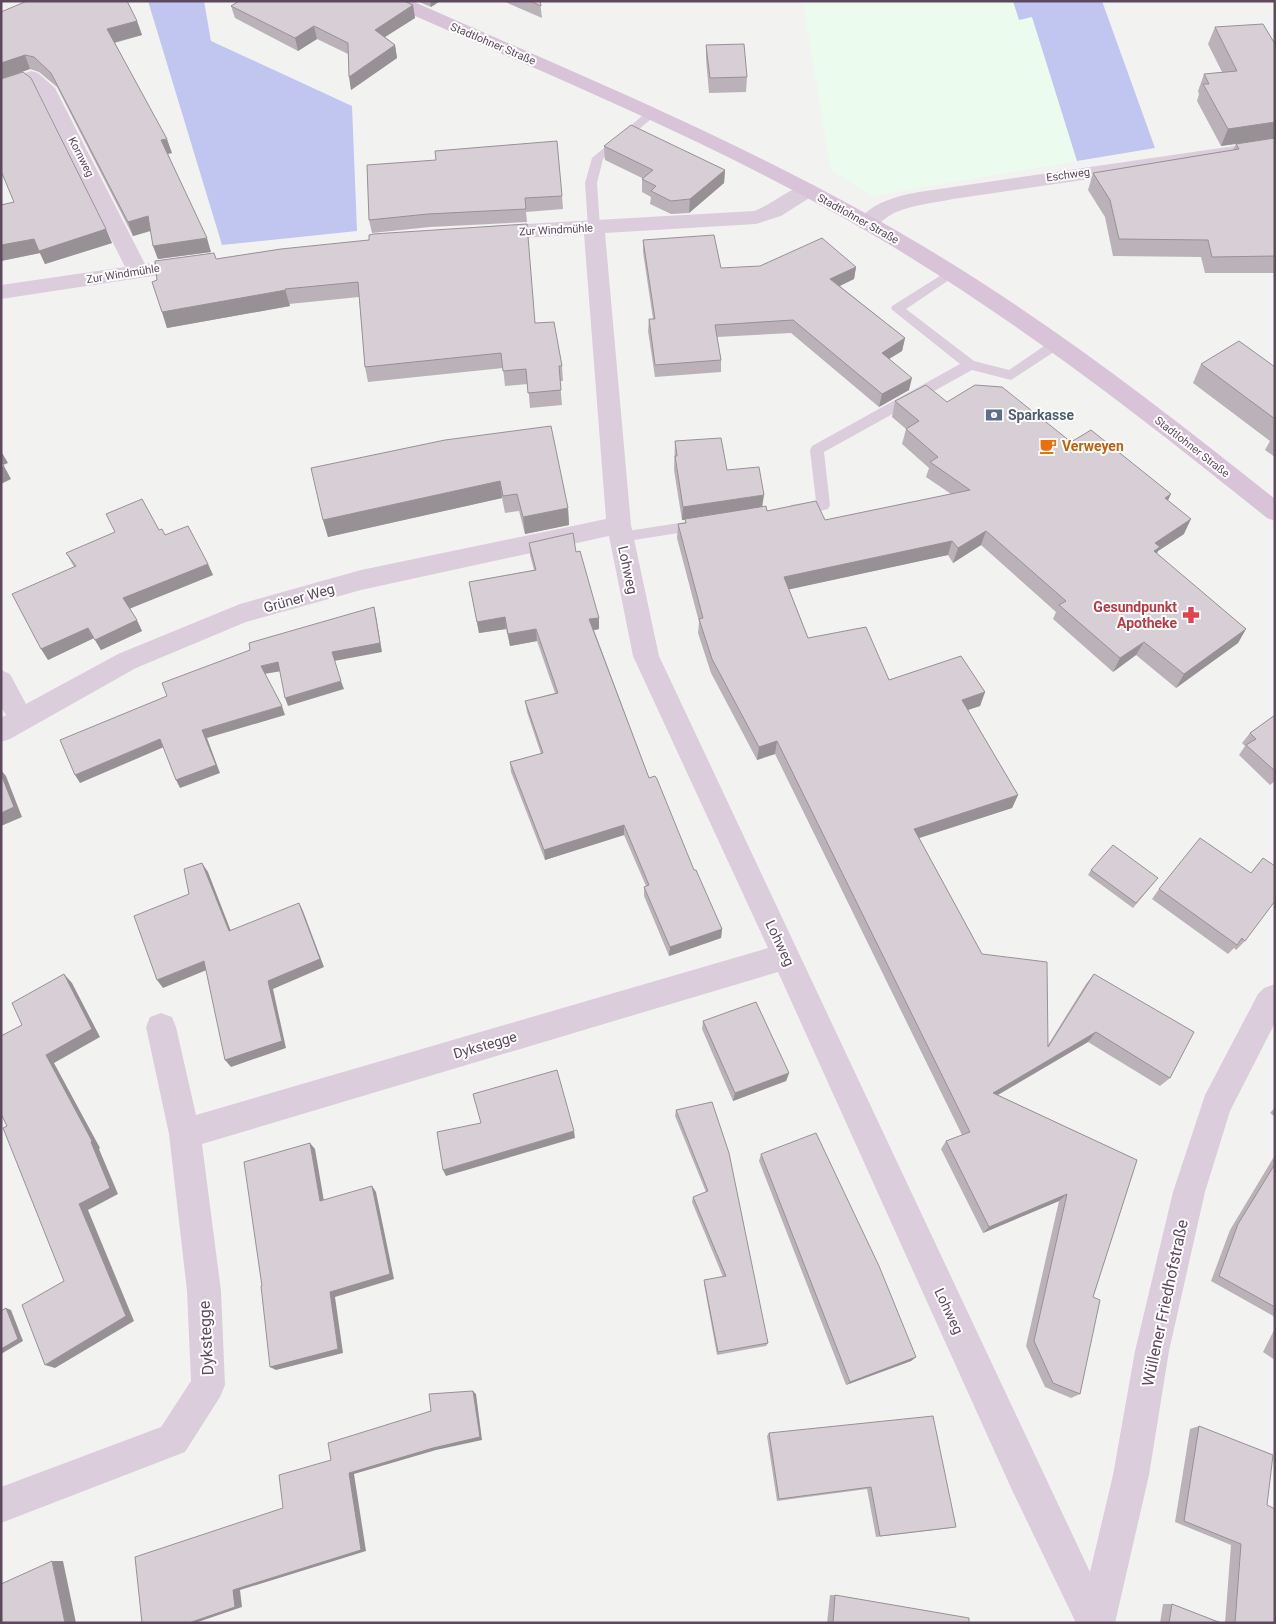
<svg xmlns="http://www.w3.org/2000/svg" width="1276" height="1624" viewBox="0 0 1276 1624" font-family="Roboto,sans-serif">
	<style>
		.commercial { fill: #ebfcee }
		.green { fill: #c0c6f0 }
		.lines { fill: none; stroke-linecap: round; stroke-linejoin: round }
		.service { fill: #dccddd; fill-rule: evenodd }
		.minor { fill: #dccddd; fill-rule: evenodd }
		.secondary { fill: #d9c3d9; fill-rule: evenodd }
		.wall { fill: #bab2b8 }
		.shaded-wall { fill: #979196 }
		.building { fill: #d8cfd6; stroke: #979196 }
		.labels { text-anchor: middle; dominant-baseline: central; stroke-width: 4; stroke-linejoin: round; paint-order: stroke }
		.far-street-label { font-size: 11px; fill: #5d485e; stroke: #fff }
		.service-label { font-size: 14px; font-weight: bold; fill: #4e5e75; stroke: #fff; text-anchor: start }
		.food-label { font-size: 14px; font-weight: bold; fill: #c56008; stroke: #fff; text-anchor: start }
		.street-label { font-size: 14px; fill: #5d485e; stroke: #fff }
		.health-label { font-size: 14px; font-weight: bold; fill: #be3a42; stroke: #fff; text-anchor: end }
		.near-street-label { font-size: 16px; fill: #5d485e; stroke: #fff }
	</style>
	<rect width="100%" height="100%" fill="#f2f3f0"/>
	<!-- commercial -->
	<path class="commercial" d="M803 1H1013L1019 19 1032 16 1077 161 872 196 831 170Z"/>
	<!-- green -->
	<path class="green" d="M148 1H204L211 41 352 106 357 231 222 245Z
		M1013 1H1102L1155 148 1077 161 1032 17 1019 20Z"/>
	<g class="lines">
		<!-- service -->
		<path class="service" d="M652 110 658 113 656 115 603 159 597 183 600 228 598 231H590L588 228 585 183 592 158 648 111Z
			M951 269 957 273 955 276 906 309 974 361 1009 370 1050 342H1060L1061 345 1060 348 1011 380 972 370 824 452 830 505 828 509C818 512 801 516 791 513L789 509 791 505 816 501 810 450 812 446 960 364 891 309 892 306Z
			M698 520 703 521 705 525 703 529 698 530 621 542 616 541 614 537 616 533 621 532Z"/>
		<!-- minor -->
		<path class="minor" d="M31 71 38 73 55 88 145 264 192 257 199 259 203 264 199 269 1 299V285L125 267 38 91 29 84 1 93V81Z
			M1275 140V152L953 199C934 203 912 205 894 213 881 219 876 232 860 228L857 223C876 194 922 192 953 187Z
			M807 184 814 185 817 190 814 195 781 216 756 224 605 233 631 525 659 656 1090 1572 1113 1475 1135 1351 1173 1192 1205 1095 1258 994 1264 988 1275 984V1023L1230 1111 1205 1192 1169 1351 1149 1475 1115 1623H1076L1012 1490 778 972 202 1144 221 1291 225 1385 220 1397 185 1452 1 1523V1487L161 1427 191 1381 187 1291 169 1134 146 1027 150 1017 161 1013 172 1017 176 1027 196 1115 768 948 633 656 609 536 361 590 246 622 136 668 10 739 1 742V718L6 715 1 707V670L10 674 26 704 118 654 240 604 361 570 606 519 584 234 491 240 484 238 481 233 484 228 491 226 754 211C773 204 788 189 807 184Z"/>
		<!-- secondary -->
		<path class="secondary" d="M387 1H412C568 70 727 135 876 219 1018 298 1148 397 1275 499V521L1267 518C1138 414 1006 312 863 229 711 141 549 75 390 5Z"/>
	</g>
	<!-- wall -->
	<path class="wall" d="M417 1H440L431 7Z
		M503 1H540L542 18Z
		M413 5 415 18 385 37 395 45 397 58 351 90 348 54 317 39 298 51 235 18 231 6Z
		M1 12 137 21 142 35 115 43 172 153 168 154 211 252 158 259 153 246 151 231 133 236 57 87 39 72 30 69 19 73 106 229 112 243 45 264 40 253 1 261V205L14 202Z
		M1215 27 1275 44V273H1205L1201 257 1113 256 1105 217 1088 190 1093 173 1233 150 1236 144 1221 146 1197 101 1199 94 1198 91 1204 74 1222 72 1208 44Z
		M706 45 747 77 746 92 709 93 706 59Z
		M604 146 725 170 724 183 689 213 671 214 650 204 651 197 642 192V178L605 160Z
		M367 165 562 196 563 209 526 212 527 222 430 227 372 233 369 220Z
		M643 240 721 268 856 267 854 279 840 286 905 338 902 351 889 359 909 390 879 407 791 333 717 337 721 360V372L655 377 648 331 649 319H653L643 252Z
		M281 249 535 323 562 366 563 381H560L562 405 530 408 528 384 505 386 503 368 368 382 365 367 359 297 289 304 290 306 167 328 162 312 216 259Z
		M1201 364 1275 367V457L1265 450 1270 441 1193 383Z
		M895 401 947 402 1071 442 1168 501 1184 534 1158 551 1157 554 1246 629 1238 643 1176 688 1136 655 1113 672 1053 619 1056 612 981 545 953 563 948 555 789 589 808 638 889 680 985 692 980 706 968 710 1018 795 1012 808 919 838 982 954 1048 1045 1086 984 1094 974 1170 1078 1160 1086 1088 1042 998 1095 1137 1160 1093 1297 1080 1394 1071 1398 1045 1387 1026 1346 1059 1201 983 1233 941 1149 946 1141 962 1135 775 754 757 760 711 673 698 633 699 622 677 538 678 524 685 523V520H682L674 470 675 441 727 470 762 507 767 511 825 520 951 494 926 477 929 468 902 444 906 429 892 417Z
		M445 440 568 508 569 525 525 534 519 511 505 513 502 498 328 537 323 520Z
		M159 530 208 564 213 575 130 608 142 631 101 650 94 638 48 660 74 567 66 553Z
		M529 543 576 552 599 618V629L594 630 649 778 722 929 721 938 669 956 644 896V887L646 886 624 835 545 860 511 772 510 762 541 754 527 712 525 701 555 693 537 641 510 646 506 629 479 633 469 582 534 570 530 555Z
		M1275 715V781L1270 785 1239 755 1245 746 1242 743 1250 733Z
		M1263 858 1245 941 1236 950 1234 948 1228 954 1152 899 1159 889 1251 873Z
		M1091 870 1154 883 1133 908 1088 875Z
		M703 1021 789 1073 786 1081 733 1101 702 1029Z
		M1275 1107V1117L1270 1113Z
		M676 1110 768 1343 766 1346 717 1355 704 1284V1280L723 1277 692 1202 693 1197 706 1192 675 1116Z
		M761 1154 916 1357 911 1361 846 1385 759 1161Z
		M1275 1155V1317L1211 1281 1230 1230Z
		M1275 1328V1360L1263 1352Z
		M1199 1426 1267 1505 1275 1623H1225L1231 1545 1175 1522 1190 1429Z
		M769 1433 951 1528 876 1537 867 1489 777 1501 767 1436Z
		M830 1595H835L969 1623H827Z
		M1163 1604H1172L1221 1623H1160Z"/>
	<!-- shaded-wall -->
	<path class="shaded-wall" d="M430 1H440L431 7Z
		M413 5 415 18 377 42 375 30Z
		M137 21 142 35 112 43 107 29Z
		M314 26 317 39 298 51 295 38Z
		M395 45 397 58 351 90 349 77Z
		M25 55 30 69 1 79V63Z
		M1275 122V138L1221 146 1228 129Z
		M167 139 172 153 166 154 161 140Z
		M725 170 724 183 689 213 690 199Z
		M148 216 153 230 133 236 128 222Z
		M106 229 112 243 45 264 39 251Z
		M207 238 211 252 158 259 153 246Z
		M34 239 40 253 1 261V245Z
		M856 267 854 279 829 291 830 279Z
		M285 289 290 306 167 328 162 312Z
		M905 338 902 351 879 365 882 353Z
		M912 378 909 390 879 407 882 394Z
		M1 451 8 463 3 465 1 461Z
		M4 466 11 479 1 484V467Z
		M500 481 502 498 328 537 323 520Z
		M1171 494 1164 509 1165 498Z
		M764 495 762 508 682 520 683 507Z
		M568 508 569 525 525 534 523 517Z
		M1191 519 1184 534 1158 551 1153 561 1155 543Z
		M986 531 981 545 953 563 958 548Z
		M952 541 948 555 782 591 784 577Z
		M208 564 213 575 129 609 123 598Z
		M374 607 376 616 382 652 334 661 332 652Z
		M505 617 506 629 479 633 477 622Z
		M599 618V629L590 631 589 619Z
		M137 620 142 631 101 650 95 640Z
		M88 628 94 638 48 660 41 649Z
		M536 629 537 641 510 646 508 634Z
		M1246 629 1238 643 1176 688 1184 674Z
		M1144 642 1136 655 1113 672 1120 658Z
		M278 662 282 671 264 674 261 666Z
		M341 681 344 689 288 706 285 698Z
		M985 692 980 706 958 713 962 700Z
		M282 706 285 715 207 738 220 773 180 788 176 780 202 730Z
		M160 739 164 747 80 783 75 775Z
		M777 741 775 754 757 760 759 747Z
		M1 770 6 776 22 817 1 826Z
		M1018 795 1012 808 910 841 914 829Z
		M624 825V835L545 860 544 850Z
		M202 863 208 872 234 939 229 931Z
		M299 903 303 911 324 967 273 989 286 1048 231 1067 225 1060 268 981Z
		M722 929 721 938 669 956 670 947Z
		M204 961 209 969 163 988 157 980Z
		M64 974 72 983 100 1037 54 1063 100 1148 99 1149 118 1194 88 1210 134 1321 55 1368 45 1365 126 1316 79 1204 46 1055Z
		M1096 1032 1088 1042 987 1101 993 1093Z
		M789 1073 786 1081 733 1101 735 1093Z
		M574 1131 575 1138 446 1176 443 1170Z
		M310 1143 315 1149 325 1207 320 1201Z
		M372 1186 376 1192 394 1279 335 1297 343 1353 276 1370 270 1367Z
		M1067 1194 1059 1201 983 1233 989 1227Z
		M6 1308 11 1310 23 1341 1 1354Z
		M916 1357 911 1361 846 1385 850 1382Z
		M473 1391 476 1394 482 1440 436 1450 354 1474 366 1551 240 1590 242 1607 195 1623H189L233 1590 349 1473Z
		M52 1561H63L76 1623H65Z"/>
	<!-- building -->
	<path class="building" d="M27 1H127L137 21 107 29 167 139 161 140 207 238 153 246 148 216 128 222 51 73 34 57 25 55 1 63V12Z
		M239 1H404L413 5 375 30 395 45 349 77 348 43 314 26 295 38 231 6Z
		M530 1H540L541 6Z
		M1263 24 1275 44V122L1228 129 1203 84H1209L1204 74 1237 71 1215 27Z
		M744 44 747 77 710 78 706 45Z
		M23 72 31 78 106 229 39 251 34 239 1 245V205L14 202 1 171V79Z
		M631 125 725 170 690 199 671 201 651 191 656 186 642 179 653 170 604 146Z
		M1275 138V256L1212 257 1208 240 1119 239 1110 200 1093 173 1239 149 1236 144Z
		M557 141 562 196 525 198 526 209 428 214 369 220 367 165 436 160 435 151Z
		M527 224 535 323 554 322 562 366H559L561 390 528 393 526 369 503 371 501 353 365 367 358 282 285 289 286 290 162 312 152 282 157 280 155 261 214 253 216 259 281 249 369 240V235L373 234Z
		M714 235 721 268 760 266 822 238 856 267 830 279 905 338 882 353 912 378 882 394 793 320 715 325 721 360 655 365 649 319H655L643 240Z
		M1239 341 1275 367V419L1201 364Z
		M926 385 947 402 975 385 1002 387 1071 442 1091 430 1171 494 1165 498 1191 519 1155 543 1160 547 1154 551 1246 629 1184 674 1144 642 1120 658 1059 605 1066 601 986 531 958 548 952 541 784 577 808 638 866 627 889 680 961 656 985 692 962 700 1018 795 914 829 982 954 1047 962 1048 1047 1094 974 1194 1032 1170 1078 1096 1032 993 1093 1137 1160 1093 1297 1100 1300 1080 1394 1053 1383 1034 1341 1067 1194 989 1227 946 1141 970 1132 777 741 759 747 712 659 699 619 703 618 678 524 686 523 685 519 766 506 767 511 816 501 825 520 970 490 930 462 938 457 906 429 919 421 895 401Z
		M551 426 568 508 523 517 517 494 503 496 500 481 323 520 311 468 445 440Z
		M721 438 727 470 759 467 764 495 683 507 675 456H677L675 441Z
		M1 461 4 466 1 467Z
		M142 499 159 530 162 529 165 535 188 526 208 564 123 598 137 620 95 640 88 628 41 649 12 594 76 566 66 553 115 532 106 514Z
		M573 533 576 552 580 551 599 618 589 619 649 778 655 776 657 779 694 870H696L722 929 670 947 644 887 649 885 624 825 544 850 510 762 543 753 525 701 558 693 536 629 508 634 505 617 477 622 469 582 536 570 529 543Z
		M374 607 380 643 332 652 341 681 285 698 278 662 261 666 282 706 202 730 216 765 176 780 160 739 75 775 60 740 167 696 162 683 250 650 249 643Z
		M1275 715V771L1246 745 1256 739 1250 733Z
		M1 774 14 807 1 813Z
		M1200 838 1251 873 1263 858 1275 866V901L1245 941 1242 938 1237 945 1159 889Z
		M1113 845 1158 878 1136 903 1091 870Z
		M202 863 229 931 299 903 320 959 268 981 282 1041 225 1060 204 961 157 980 134 916 189 894 184 869Z
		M64 974 92 1029 46 1055 92 1141 91 1142 110 1188 79 1204 126 1316 45 1365 22 1305 64 1281 3 1128 7 1126 1 1114V1036L22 1025 12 1003Z
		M756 1002 789 1073 735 1093 703 1021Z
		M557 1070 574 1131 443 1170 437 1132 481 1123 473 1094Z
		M712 1102 729 1153 768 1343 718 1352 704 1280 726 1276 693 1197 708 1191 676 1110Z
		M816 1133 879 1266 916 1357 850 1382 761 1154Z
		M310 1143 320 1201 372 1186 390 1274 330 1292 338 1349 270 1367 261 1286H262L244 1162Z
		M1275 1164V1307L1219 1276 1238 1224Z
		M6 1308 18 1339 1 1349V1311Z
		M473 1391 480 1437 433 1448 349 1473 361 1550 233 1590 235 1607 189 1623H142L135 1557 283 1508 279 1475 331 1460 328 1443 431 1411 429 1394Z
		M933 1416 956 1527 880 1536 871 1487 779 1499 769 1433Z
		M1199 1426 1273 1455 1267 1505 1275 1509V1623H1235L1241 1544 1184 1521Z
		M52 1561 65 1623H1V1584Z
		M835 1595 969 1618V1623H833Z
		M1172 1604 1221 1623H1169Z"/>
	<!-- icons -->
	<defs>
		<g id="bank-bare" transform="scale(1.35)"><path d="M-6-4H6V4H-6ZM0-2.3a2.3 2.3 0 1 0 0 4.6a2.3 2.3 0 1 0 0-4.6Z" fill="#5c6f8a" stroke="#fff" stroke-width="2.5" paint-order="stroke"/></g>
		<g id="cafe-bare" transform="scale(1.35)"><path d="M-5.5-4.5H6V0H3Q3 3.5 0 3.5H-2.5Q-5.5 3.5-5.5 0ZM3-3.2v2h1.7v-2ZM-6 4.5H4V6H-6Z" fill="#e8710a" stroke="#fff" stroke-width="2.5" paint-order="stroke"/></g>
		<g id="pharmacy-bare" transform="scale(1.35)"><path d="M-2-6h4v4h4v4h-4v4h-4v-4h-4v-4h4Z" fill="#e0444e" stroke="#fff" stroke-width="2.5" paint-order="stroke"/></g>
	</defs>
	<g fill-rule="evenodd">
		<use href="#bank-bare" x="994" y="415"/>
		<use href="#cafe-bare" x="1048" y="446"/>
		<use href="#pharmacy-bare" x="1191" y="615"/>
	</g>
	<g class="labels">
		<!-- far-street labels -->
		<g class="far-street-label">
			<text transform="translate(493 44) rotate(23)">Stadtlohner Straße</text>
			<text transform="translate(81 157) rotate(63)">Kornweg</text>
			<text transform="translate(1068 175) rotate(-8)">Eschweg</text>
			<text transform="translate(858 219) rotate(29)">Stadtlohner Straße</text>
			<text transform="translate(556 230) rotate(-3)">Zur Windmühle</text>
			<text transform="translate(123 274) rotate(-9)">Zur Windmühle</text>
			<text transform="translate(1192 447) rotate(38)">Stadtlohner Straße</text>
		</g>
		<!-- service labels -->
		<g class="service-label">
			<text x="1008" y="415">Sparkasse</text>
		</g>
		<!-- food labels -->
		<g class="food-label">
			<text x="1062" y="446">Verweyen</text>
		</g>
		<!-- street labels -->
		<g class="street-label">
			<text transform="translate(628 570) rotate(78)">Lohweg</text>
			<text transform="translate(299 598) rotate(-16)">Grüner Weg</text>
			<text transform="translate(780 943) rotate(65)">Lohweg</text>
			<text transform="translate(485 1045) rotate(-16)">Dykstegge</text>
			<text transform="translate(949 1311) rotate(65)">Lohweg</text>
		</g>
		<!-- health labels -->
		<g class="health-label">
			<text x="1177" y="607">Gesundpunkt<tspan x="1177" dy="16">Apotheke</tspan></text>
		</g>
		<!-- near-street labels -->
		<g class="near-street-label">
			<text transform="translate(1165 1303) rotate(-78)">Wüllener Friedhofstraße</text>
			<text transform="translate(206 1338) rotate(-93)">Dykstegge</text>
		</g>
	</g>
	<!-- border -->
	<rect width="1276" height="1624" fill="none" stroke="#5d485e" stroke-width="5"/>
</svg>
